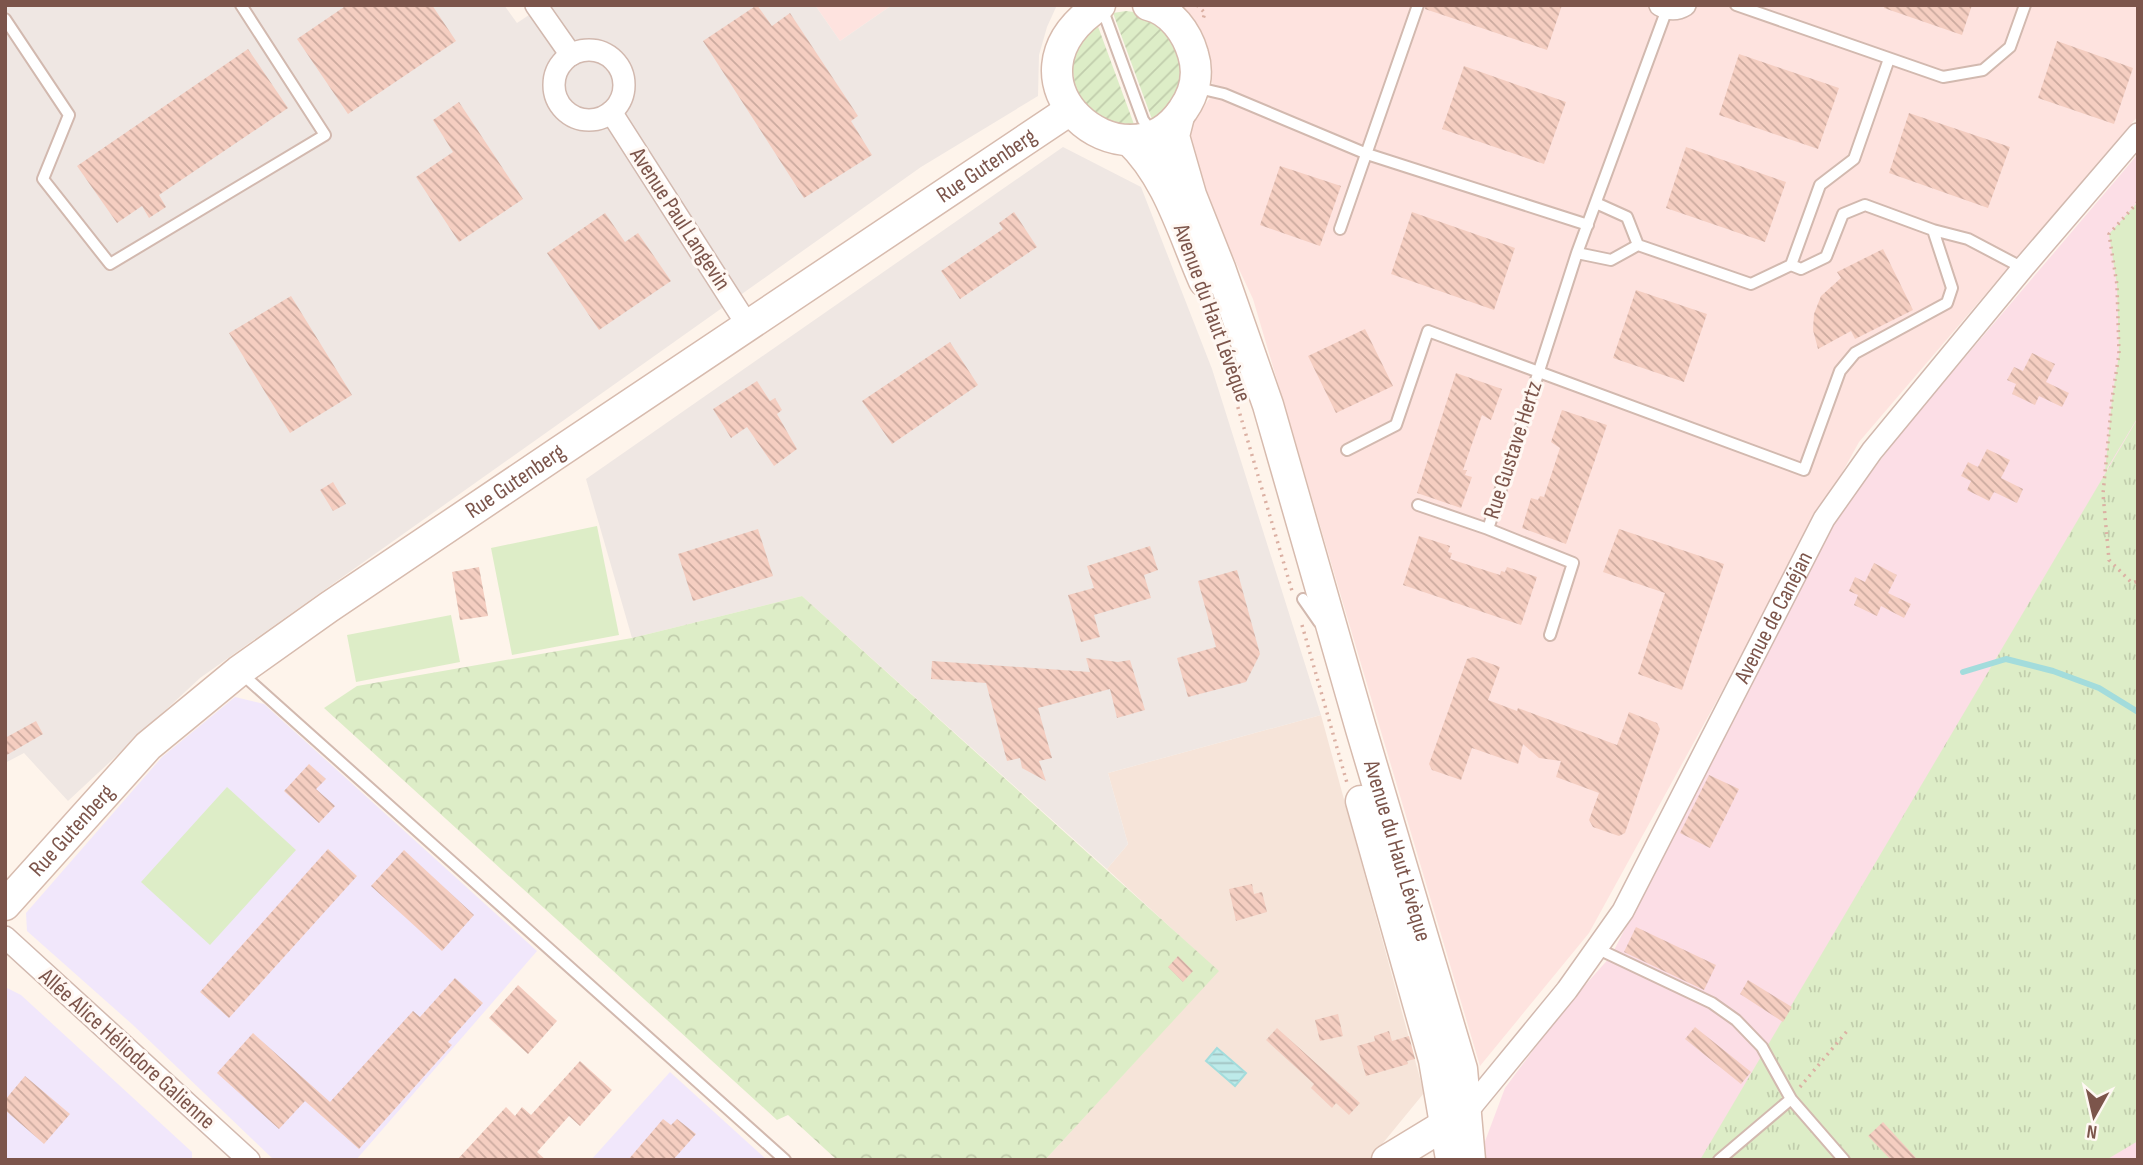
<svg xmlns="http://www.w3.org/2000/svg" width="2143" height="1165" viewBox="0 0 2143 1165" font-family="'Sofia Sans Condensed',sans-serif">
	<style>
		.residential { fill: #f6e4d9 }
		.commercial { fill: #fee3df }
		.industrial { fill: #efe7e3 }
		.education { fill: #f1e7fb }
		.medical { fill: #fcdee6 }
		.grass { fill: #ddedc7 }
		.forest { fill: url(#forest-crowns) }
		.park { fill: url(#park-tufts) }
		.garden { fill: url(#garden-furrows) }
		.water { fill: url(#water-rules); stroke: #a3dcdc; stroke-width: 2 }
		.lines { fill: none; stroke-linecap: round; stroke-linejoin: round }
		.stream { stroke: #a3dcdc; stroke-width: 6 }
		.building { fill: url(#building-back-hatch) }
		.lane-casing { stroke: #d2b9af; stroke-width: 14 }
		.street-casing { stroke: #d2b9af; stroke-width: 24 }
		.secondary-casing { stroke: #d7bbae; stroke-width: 33 }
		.path { stroke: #dbb0a3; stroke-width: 3.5; stroke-dasharray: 2 5; stroke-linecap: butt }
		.lane { stroke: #fff; stroke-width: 10 }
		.street { stroke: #fff; stroke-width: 21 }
		.secondary { stroke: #fff; stroke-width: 30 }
		.labels { text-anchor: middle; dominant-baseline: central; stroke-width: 6; stroke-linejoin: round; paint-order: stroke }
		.street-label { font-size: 23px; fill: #7c554b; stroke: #fff8f3 }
	</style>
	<defs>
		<pattern id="forest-crowns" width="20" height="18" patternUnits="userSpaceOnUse" patternTransform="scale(1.75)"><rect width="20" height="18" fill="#ddedc7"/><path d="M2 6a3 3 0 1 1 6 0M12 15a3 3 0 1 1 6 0" fill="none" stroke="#c1cdac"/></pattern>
		<pattern id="park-tufts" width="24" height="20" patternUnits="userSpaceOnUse" patternTransform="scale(1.75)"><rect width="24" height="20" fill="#ddedc7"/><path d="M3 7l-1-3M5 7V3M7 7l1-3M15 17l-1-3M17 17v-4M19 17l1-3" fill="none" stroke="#c1cdac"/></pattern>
		<pattern id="garden-furrows" width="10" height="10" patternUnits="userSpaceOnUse" patternTransform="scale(1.75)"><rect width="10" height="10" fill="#ddedc7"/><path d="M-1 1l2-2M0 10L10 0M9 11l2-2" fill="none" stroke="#c1cdac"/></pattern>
		<pattern id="water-rules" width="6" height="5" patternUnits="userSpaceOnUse" patternTransform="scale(1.75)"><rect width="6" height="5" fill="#bdeae9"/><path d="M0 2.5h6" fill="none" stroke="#9fc0bf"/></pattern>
		<pattern id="building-back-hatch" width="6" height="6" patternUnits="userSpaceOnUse" patternTransform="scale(1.75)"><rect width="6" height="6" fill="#f5cec1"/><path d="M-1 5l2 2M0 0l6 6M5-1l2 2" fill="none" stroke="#cbaa9f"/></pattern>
	</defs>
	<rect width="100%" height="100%" fill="#fef4eb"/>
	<!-- residential -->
	<path class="residential" d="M1321 715 1424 1093 1369 1160H1045L1218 971 1107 869 1128 844 1108 773Z"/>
	<!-- commercial -->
	<path class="commercial" d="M815 5H892L840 41Z
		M1176 5H2138V116L1859 442 1589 933 1480 1066 1253 299 1179 141 1215 91 1201 50Z"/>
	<!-- industrial -->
	<path class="industrial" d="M5 5H504L517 23 544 5H815L840 41 892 5H1057L1047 27 1039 55 1038 96 921 167 200 678 68 801 24 753 5 763Z
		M1063 147 1141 187 1212 369 1321 715 1108 773 1128 844 1107 869 802 596 632 638 586 479Z"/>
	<!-- education -->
	<path class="education" d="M235 697 264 704 537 951 356 1160H274L133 1025 27 931 26 913 162 757Z
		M5 987 21 995 192 1152V1160H5Z
		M670 1072 767 1160H591Z"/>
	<!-- medical -->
	<path class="medical" d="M2138 154V1160H1483L1481 1157 1484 1144 1505 1088 1563 1010 1611 956 1835 520 1904 429Z"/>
	<!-- grass -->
	<path class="grass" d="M2138 202V417L2105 472 2112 399 2119 354 2117 285 2109 234Z
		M597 526 619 635 512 655 491 548Z
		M451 615 460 662 356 682 347 635Z
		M227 787 296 850 210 945 141 882Z"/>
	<!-- forest -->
	<path class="forest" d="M802 596 1219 971 1045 1160H837L788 1115 777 1120 324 708 357 686 632 638Z"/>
	<!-- park -->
	<path class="park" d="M2138 418V1141L2106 1160H1700Z"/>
	<!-- garden -->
	<path class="garden" d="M1126 11 1142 13 1163 24 1184 61 1177 100 1153 122 1113 13Z
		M1096 21 1135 127 1103 122 1076 95 1071 55Z"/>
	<!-- water -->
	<path class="water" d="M1217 1048 1246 1073 1235 1086 1206 1061Z"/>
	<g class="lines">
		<!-- stream -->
		<path class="stream" d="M1963 672 2006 659 2053 671 2099 688 2138 712"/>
	</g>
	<!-- building -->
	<path class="building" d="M347 5H432L456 41 348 114 297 39Z
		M757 5 772 26 790 13 858 116 851 121 872 155 804 198 703 41Z
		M1426 5H1562L1547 50 1425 9Z
		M1884 5H1972L1962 35 1884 8Z
		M2057 41 2133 68 2114 124 2038 98Z
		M248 49 288 108 159 195 166 207 149 218 142 206 117 223 77 166Z
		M1739 54 1839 88 1818 149 1719 115Z
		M1464 66 1566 102 1544 164 1442 129Z
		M459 102 523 199 459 242 416 177 453 152 433 120Z
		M1909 113 2010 147 1988 208 1889 173Z
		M1686 147 1786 182 1765 242 1666 208Z
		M1280 166 1341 186 1320 246 1260 225Z
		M1014 212 1037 247 960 299 941 271 1003 229 999 223Z
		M1412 212 1515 248 1494 310 1391 274Z
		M605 213 625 242 638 233 671 281 599 330 547 253Z
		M1883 249 1913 310 1855 339 1851 331 1818 349 1813 330 1814 314 1821 296 1841 278 1837 272Z
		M1636 290 1707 314 1684 382 1613 358Z
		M291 296 352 395 290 433 229 333Z
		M1365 329 1393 386 1336 413 1308 356Z
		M950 342 978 385 892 444 862 401Z
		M2032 353 2055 364 2046 382 2069 393 2062 407 2039 396 2035 405 2012 394 2016 384 2007 380 2014 367 2023 371Z
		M1456 373 1502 389 1491 420 1482 415 1463 470H1467L1465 475 1472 477 1461 508 1417 493Z
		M757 381 770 401 775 398 782 410 777 414 797 449 774 466 747 427 731 438 713 409Z
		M1562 410 1607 425 1566 544 1522 528 1531 498 1538 500 1540 496 1544 497 1560 448 1551 442Z
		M1987 449 2010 460 2001 478 2023 489 2017 503 1994 492 1989 501 1967 490 1971 481 1961 476 1968 462 1978 467Z
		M333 482 346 504 333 511 320 490Z
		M758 529 773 576 693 601 678 554Z
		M1619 529 1724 564 1682 690 1638 674 1665 593 1603 572Z
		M1419 536 1450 546 1448 552 1452 553 1450 559 1500 575 1501 571 1505 572 1507 567 1537 577 1521 625 1403 585Z
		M1150 546 1158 570 1144 575 1151 598 1094 615 1100 637 1081 642 1068 595 1094 588 1087 566Z
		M1874 563 1897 575 1888 593 1911 604 1904 618 1881 606 1877 616 1854 605 1858 595 1849 591 1855 577 1865 582Z
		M479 567 488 616 460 620 452 572Z
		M1237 570 1260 654 1246 682 1188 697 1177 658 1216 647 1198 581Z
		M1473 657 1500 667 1488 700 1517 711 1518 708 1617 745 1629 712 1657 723 1660 729 1625 833 1619 836 1593 827 1589 820 1599 793 1556 777 1561 761 1539 758 1523 744 1518 764 1472 748 1461 780 1432 770 1429 764 1467 659Z
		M1086 658 1118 662 1130 660 1145 710 1117 718 1110 689 1038 708 1052 758 1039 761 1046 781 1022 768 1020 758 1007 761 986 683 931 679 932 661 1090 672Z
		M36 721 43 734 5 756V738Z
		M309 764 326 779 316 789 335 806 319 823 284 791Z
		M1709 775 1739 789 1710 848 1680 833Z
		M328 849 357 876 229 1018 200 992Z
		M404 850 474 915 442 951 371 886Z
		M1252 884 1254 894 1262 892 1267 912 1236 921 1229 889Z
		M1636 927 1716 965 1704 990 1624 952Z
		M1178 956 1193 971 1183 982 1168 967Z
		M455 978 483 1003 448 1042 452 1045 359 1149 305 1101 279 1129 217 1073 253 1033 330 1102 413 1011 420 1017Z
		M1748 980 1792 1007 1783 1022 1740 994Z
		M518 985 557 1021 528 1054 489 1018Z
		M1338 1014 1343 1036 1320 1041 1315 1020Z
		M1695 1027 1751 1072 1741 1084 1685 1039Z
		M1277 1028 1360 1103 1349 1115 1336 1103 1332 1108 1311 1088 1314 1084 1266 1040Z
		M1389 1031 1392 1041 1409 1036 1415 1059 1407 1061 1408 1064 1366 1076 1357 1046 1375 1041 1374 1036Z
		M580 1061 612 1090 580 1126 569 1116 537 1152 546 1160H457L506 1107 515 1116 522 1107 531 1115Z
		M25 1076 70 1114 44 1144 5 1110V1100Z
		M663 1119 671 1125 677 1119 696 1134 673 1160H628Z
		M1883 1122 1918 1160H1891L1868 1136Z"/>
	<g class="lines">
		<!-- lane casing -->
		<g class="lane-casing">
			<path id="lane" d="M1736 5 1943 77 1983 70 2010 47 2025 5
				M1102 8 1143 120 1154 135 1169 170
				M5 19 69 115 43 179 110 264 325 135 241 5
				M1194 87 1224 94 1367 154 1588 225
				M1340 229 1418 5
				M1933 230 1968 239 2023 268
				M1638 245 1751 284 1791 265
				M1577 253 1611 260 1638 245 1627 217 1596 203
				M1347 450 1396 425 1428 331 1804 470 1840 371 1855 353 1947 303 1952 288 1933 230 1865 205 1843 214 1826 257 1801 269 1791 265 1820 185 1854 159 1889 59
				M1418 505 1488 529 1573 563 1550 635
				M1488 529 1577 253 1667 9
				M1303 599 1319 622
				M241 673 785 1160
				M1596 948 1712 1003 1736 1020 1762 1047 1791 1099 1844 1160
				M1719 1160 1791 1099"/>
		</g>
		<!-- street casing -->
		<g class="street-casing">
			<g id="street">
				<path d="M536 5 571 55"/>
				<path d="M1660 5C1669 10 1677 10 1685 5"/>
				<circle cx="589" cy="85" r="35"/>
				<path d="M611 112 748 326"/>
				<path d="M5 937 249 1160"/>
				<path id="s1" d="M1466 1113 1567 990 1623 911 1824 519 1872 451 2023 268 2138 134"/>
			</g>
		</g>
		<!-- secondary casing -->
		<g class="secondary-casing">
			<g id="secondary">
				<path d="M1100 5C987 80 1126 195 1183 110 1195 93 1199 73 1193 54 1187 33 1171 10 1148 5"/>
				<path id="s2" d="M1179 116 1174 136 1191 195 1220 268 1268 405 1361 729 1462 1069 1470 1160"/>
				<path d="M1129 140C1168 177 1183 233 1204 281"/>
				<path d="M1361 801 1434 1060 1451 1159"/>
				<path id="s3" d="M5 905 148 746 239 671 329 607 559 452 1070 110"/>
				<path d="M1387 1160 1461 1115"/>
			</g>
		</g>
		<!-- path -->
		<path class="path" d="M1197 5 1205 13 1203 19
			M2138 202 2109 234 2117 285 2119 354 2112 399 2103 494 2109 560 2132 583 2138 581
			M1224 360 1292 591
			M1302 625 1347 783
			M1800 1087 1848 1030"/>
		<!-- lane -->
		<use href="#lane" class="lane"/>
		<!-- street -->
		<use href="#street" class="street"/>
		<!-- secondary -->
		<use href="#secondary" class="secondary"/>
	</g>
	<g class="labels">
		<!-- street labels -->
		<g class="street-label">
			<text stroke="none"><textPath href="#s3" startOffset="1234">Rue Gutenberg</textPath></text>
			<text transform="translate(680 219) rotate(57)">Avenue Paul Langevin</text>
			<text transform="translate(1212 313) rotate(70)">Avenue du Haut Lévèque</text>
			<text transform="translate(1513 450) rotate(-72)">Rue Gustave Hertz</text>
			<text stroke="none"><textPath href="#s3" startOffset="667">Rue Gutenberg</textPath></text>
			<text stroke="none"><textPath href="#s1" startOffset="586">Avenue de Canéjan</textPath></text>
			<text stroke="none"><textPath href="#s3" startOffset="100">Rue Gutenberg</textPath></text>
			<text stroke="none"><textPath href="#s2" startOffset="770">Avenue du Haut Lévèque</textPath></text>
			<text transform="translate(127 1049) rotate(42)">Allée Alice Héliodore Galienne</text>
		</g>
	</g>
	<!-- border -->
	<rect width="2143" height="1165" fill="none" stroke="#7c554b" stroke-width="14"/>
	<!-- north arrow -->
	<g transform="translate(2094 1116) rotate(188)" stroke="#fff8f3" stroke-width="5" paint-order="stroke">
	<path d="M0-5L12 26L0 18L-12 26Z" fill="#7c554b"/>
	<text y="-10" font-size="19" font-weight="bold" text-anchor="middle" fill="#7c554b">N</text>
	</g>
</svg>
